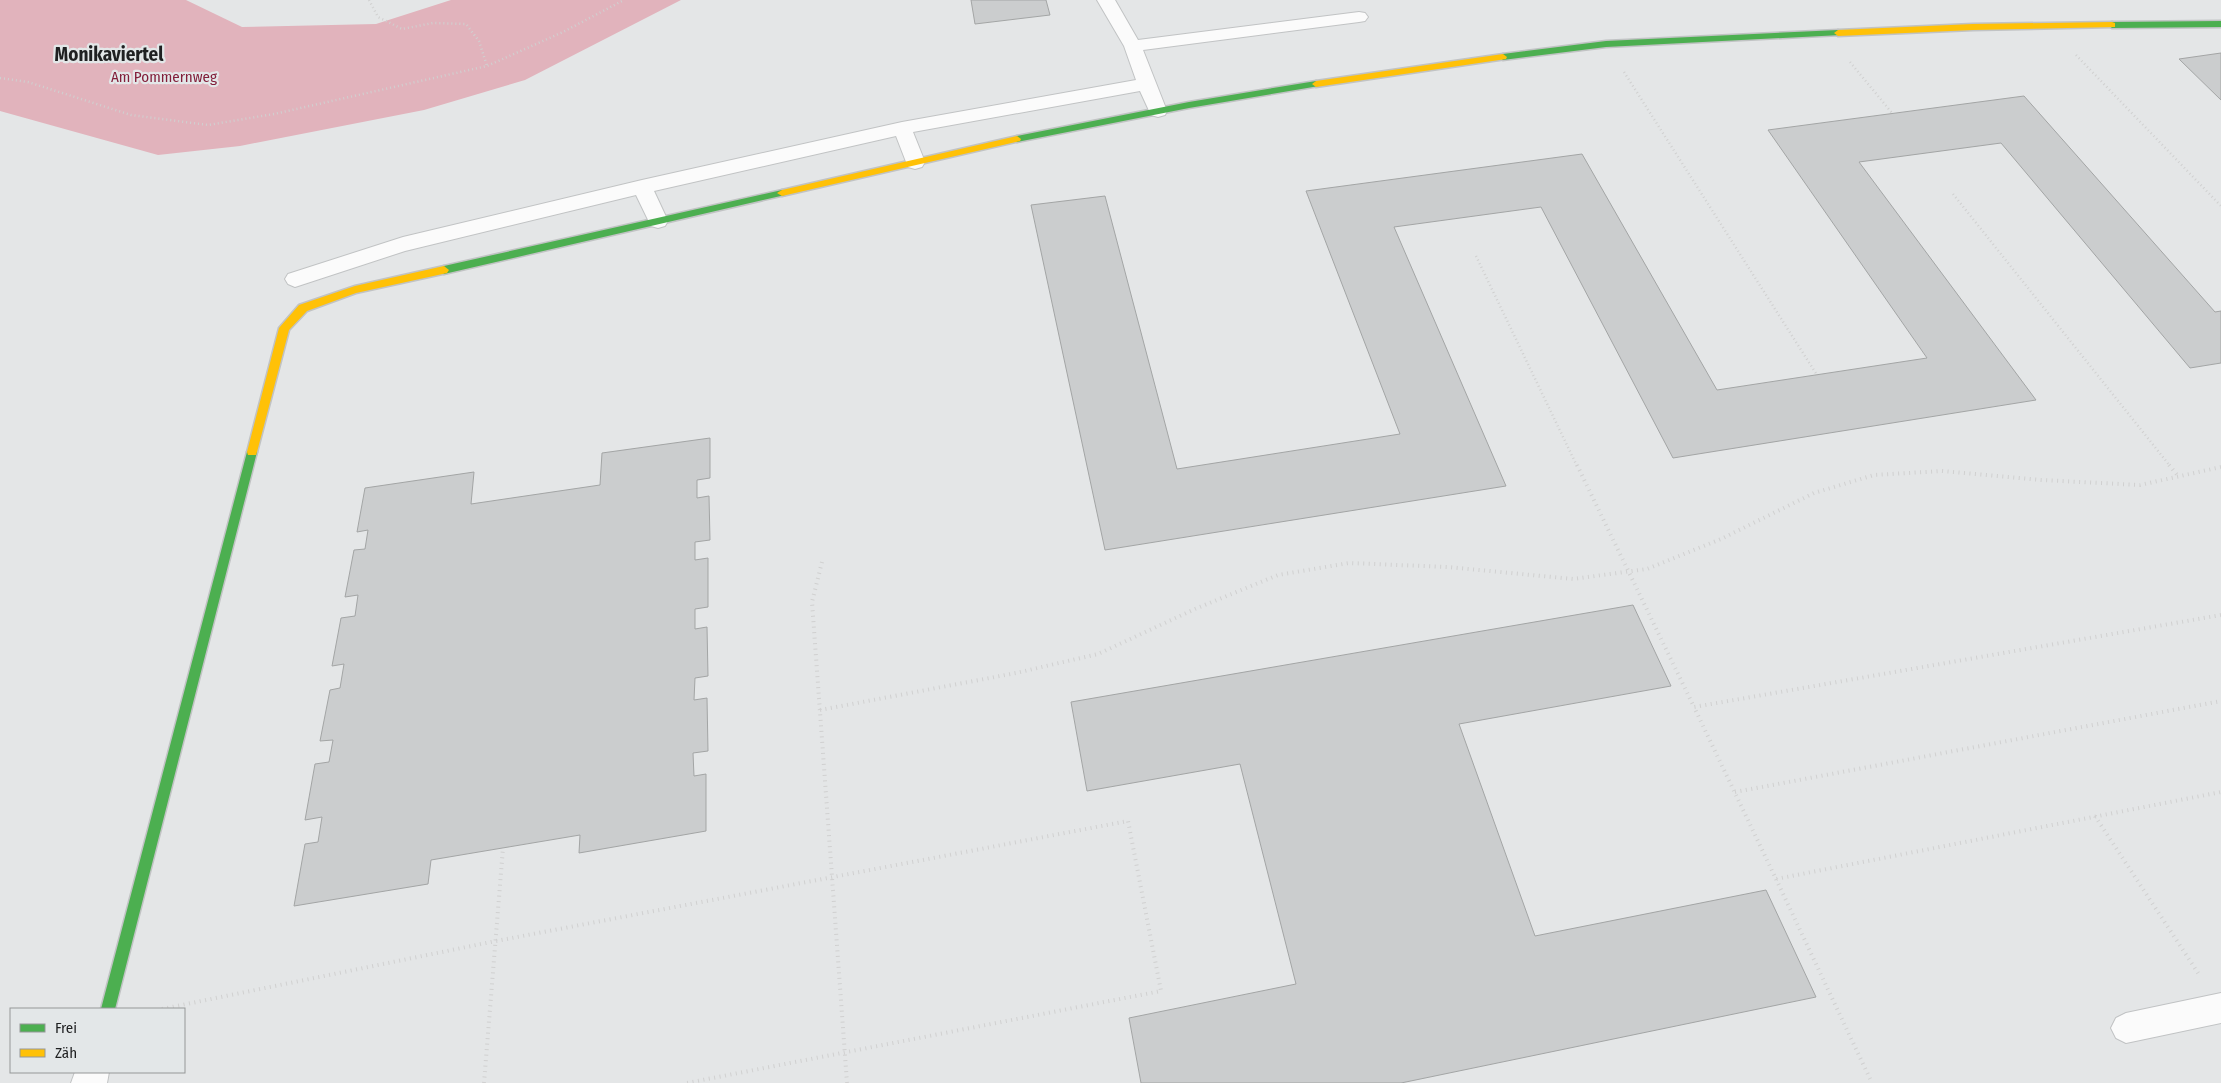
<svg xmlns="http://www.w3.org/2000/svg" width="2221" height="1083" viewBox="0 0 2221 1083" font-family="'Fira Sans Condensed',sans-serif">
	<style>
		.forest { fill: #e1b3bc }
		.building { fill: #cbcdce; stroke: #a3a5a5 }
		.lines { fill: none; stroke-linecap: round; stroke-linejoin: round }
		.lane-casing { stroke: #c1c3c4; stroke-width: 2 }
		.street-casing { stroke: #c1c3c4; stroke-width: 2 }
		.fast-casing { stroke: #c1c3c4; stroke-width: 3 }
		.slow-casing { stroke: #c1c3c4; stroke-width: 3 }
		.path-far1 { stroke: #d0d0d0; stroke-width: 2.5; stroke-dasharray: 1 3; stroke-linecap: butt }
		.path { stroke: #d0d0d0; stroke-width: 4; stroke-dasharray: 1 4.5; stroke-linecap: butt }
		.lane { fill: #fbfbfb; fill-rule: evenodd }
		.street { fill: #fbfbfb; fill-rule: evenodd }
		.fast { fill: #4caf50; fill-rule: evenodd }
		.slow { fill: #ffc107; fill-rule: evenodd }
		.labels { text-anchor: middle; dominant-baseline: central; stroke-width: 4.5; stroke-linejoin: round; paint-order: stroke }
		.far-park-label { font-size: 15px; fill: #821e3a; stroke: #e3e7e8 }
		.far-district-label { font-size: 19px; font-weight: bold; fill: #1f2021; stroke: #e3e7e8 }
	</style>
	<rect width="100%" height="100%" fill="#e4e6e7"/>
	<!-- forest -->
	<path class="forest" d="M0 0H186L242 27 376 24 451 0H681L525 80 424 110 240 146 158 155 0 111Z"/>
	<!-- building -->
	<path class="building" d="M971 0H1046L1050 15 975 24Z
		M2221 53V100L2179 59Z
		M2024 96 2215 312 2221 311V363L2190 368 2001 143 1859 162 2036 400 1673 458 1541 207 1394 227 1506 486 1105 550 1031 205 1105 196 1177 469 1400 434 1306 191 1582 154 1717 390 1927 358 1768 130Z
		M710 438V478L697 480V498L709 496 710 540 695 542V560L708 558V607L695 609V629L707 627 708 676 695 678 694 700 707 698 708 751 693 753 694 776 706 774V831L579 853 580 835 431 860 428 884 294 906 305 844 318 842 322 817 305 820 315 764 329 762 333 740 320 741 330 690 340 688 344 664 332 666 341 618 355 616 358 595 345 597 354 550 365 549 368 530 357 532 365 488 474 472 471 504 600 485 602 453Z
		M1633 605 1671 686 1459 724 1535 936 1766 890 1816 997 1401 1083H1141L1129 1018 1296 984 1240 764 1087 791 1071 702Z"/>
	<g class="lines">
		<!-- lane casing -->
		<g class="lane-casing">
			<path id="lane" d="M1097 0H1115L1138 40 1359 12 1365 13 1368 17 1365 21 1359 22 1143 50 1167 111 1165 115 1158 117 1151 115 1140 91 913 132 925 162 922 167 915 169 908 167 896 136 654 191 668 221 665 226 658 228 651 226 636 195 405 251 295 287 288 284 285 279 288 274 403 237 642 180 902 122 1136 80 1124 46Z
				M2221 993V1023L2126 1043 2116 1038 2111 1028 2116 1018 2126 1013Z"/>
		</g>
		<!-- street casing -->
		<g class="street-casing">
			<path id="street" d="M75 1072H109L107 1083H71Z"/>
		</g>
		<!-- fast casing -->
		<g class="fast-casing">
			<path id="fast" d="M2221 21V27L2112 28 2108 25 2112 22Z
				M1838 30 1842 33 1841 35 1606 47 1503 60 1499 57 1503 54 1606 41Z
				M1316 81 1319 82V86L1189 108 1017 142 1013 139 1017 136 1189 102Z
				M782 190 785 191V195L444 274 439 270 444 266Z
				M252 448 257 452 115 1009H101L247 452Z"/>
		</g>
		<!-- slow casing -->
		<g class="slow-casing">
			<path id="slow" d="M2112 22 2115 23V27L1973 30 1838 36 1834 33 1838 30 1973 24Z
				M1503 54 1507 57 1506 59 1316 87 1312 84 1316 81Z
				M1017 136 1021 139 1020 141 782 196 777 193 782 190Z
				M444 266 449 270 447 273 356 293 307 311 289 330 257 452 256 455H248L247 452 279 328 299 305 355 286Z"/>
		</g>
		<!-- path-far1 -->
		<path class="path-far1" d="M369 0 378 17 402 29 433 23 466 24 479 41 487 66
			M2076 55 2221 206
			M1850 62 1892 113
			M1624 72 1817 375
			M0 78 28 82 131 115 208 125 274 114 487 66 563 32 624 0
			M1953 194 2170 466
			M1476 256 1577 466"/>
		<!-- path -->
		<path class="path" d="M1577 465 1694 707
			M2169 465 2179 477
			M822 562 812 602 847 1083
			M2221 615 1694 707 1776 879 2221 792
			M820 710 1016 673 1098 654 1195 609 1278 575 1349 563 1448 567 1573 579 1647 569 1721 539 1814 493 1874 475 1942 471 2041 480 2140 485 2221 467
			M1735 792 2221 701
			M2095 816 2200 976
			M1776 879 1872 1083
			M162 1009 496 941 1128 821 1161 991 687 1083
			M484 1083 503 848"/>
		<!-- lane -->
		<use href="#lane" class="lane"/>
		<!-- street -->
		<use href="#street" class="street"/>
		<!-- fast -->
		<use href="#fast" class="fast"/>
		<!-- slow -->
		<use href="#slow" class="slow"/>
	</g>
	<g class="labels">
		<!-- far-park labels -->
		<g class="far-park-label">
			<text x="164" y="77">Am Pommernweg</text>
		</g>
		<!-- far-district labels -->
		<g class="far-district-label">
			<text x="109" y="54">Monikaviertel</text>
		</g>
	</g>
	<!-- legend -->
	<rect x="10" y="1008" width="175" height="65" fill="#e3e7e8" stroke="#959798"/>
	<rect x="20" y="1024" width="25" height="8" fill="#4caf50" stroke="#959798"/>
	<text x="55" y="1033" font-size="15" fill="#1f2021">Frei</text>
	<rect x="20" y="1049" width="25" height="8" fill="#ffc107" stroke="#959798"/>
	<text x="55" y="1058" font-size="15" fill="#1f2021">Zäh</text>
</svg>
